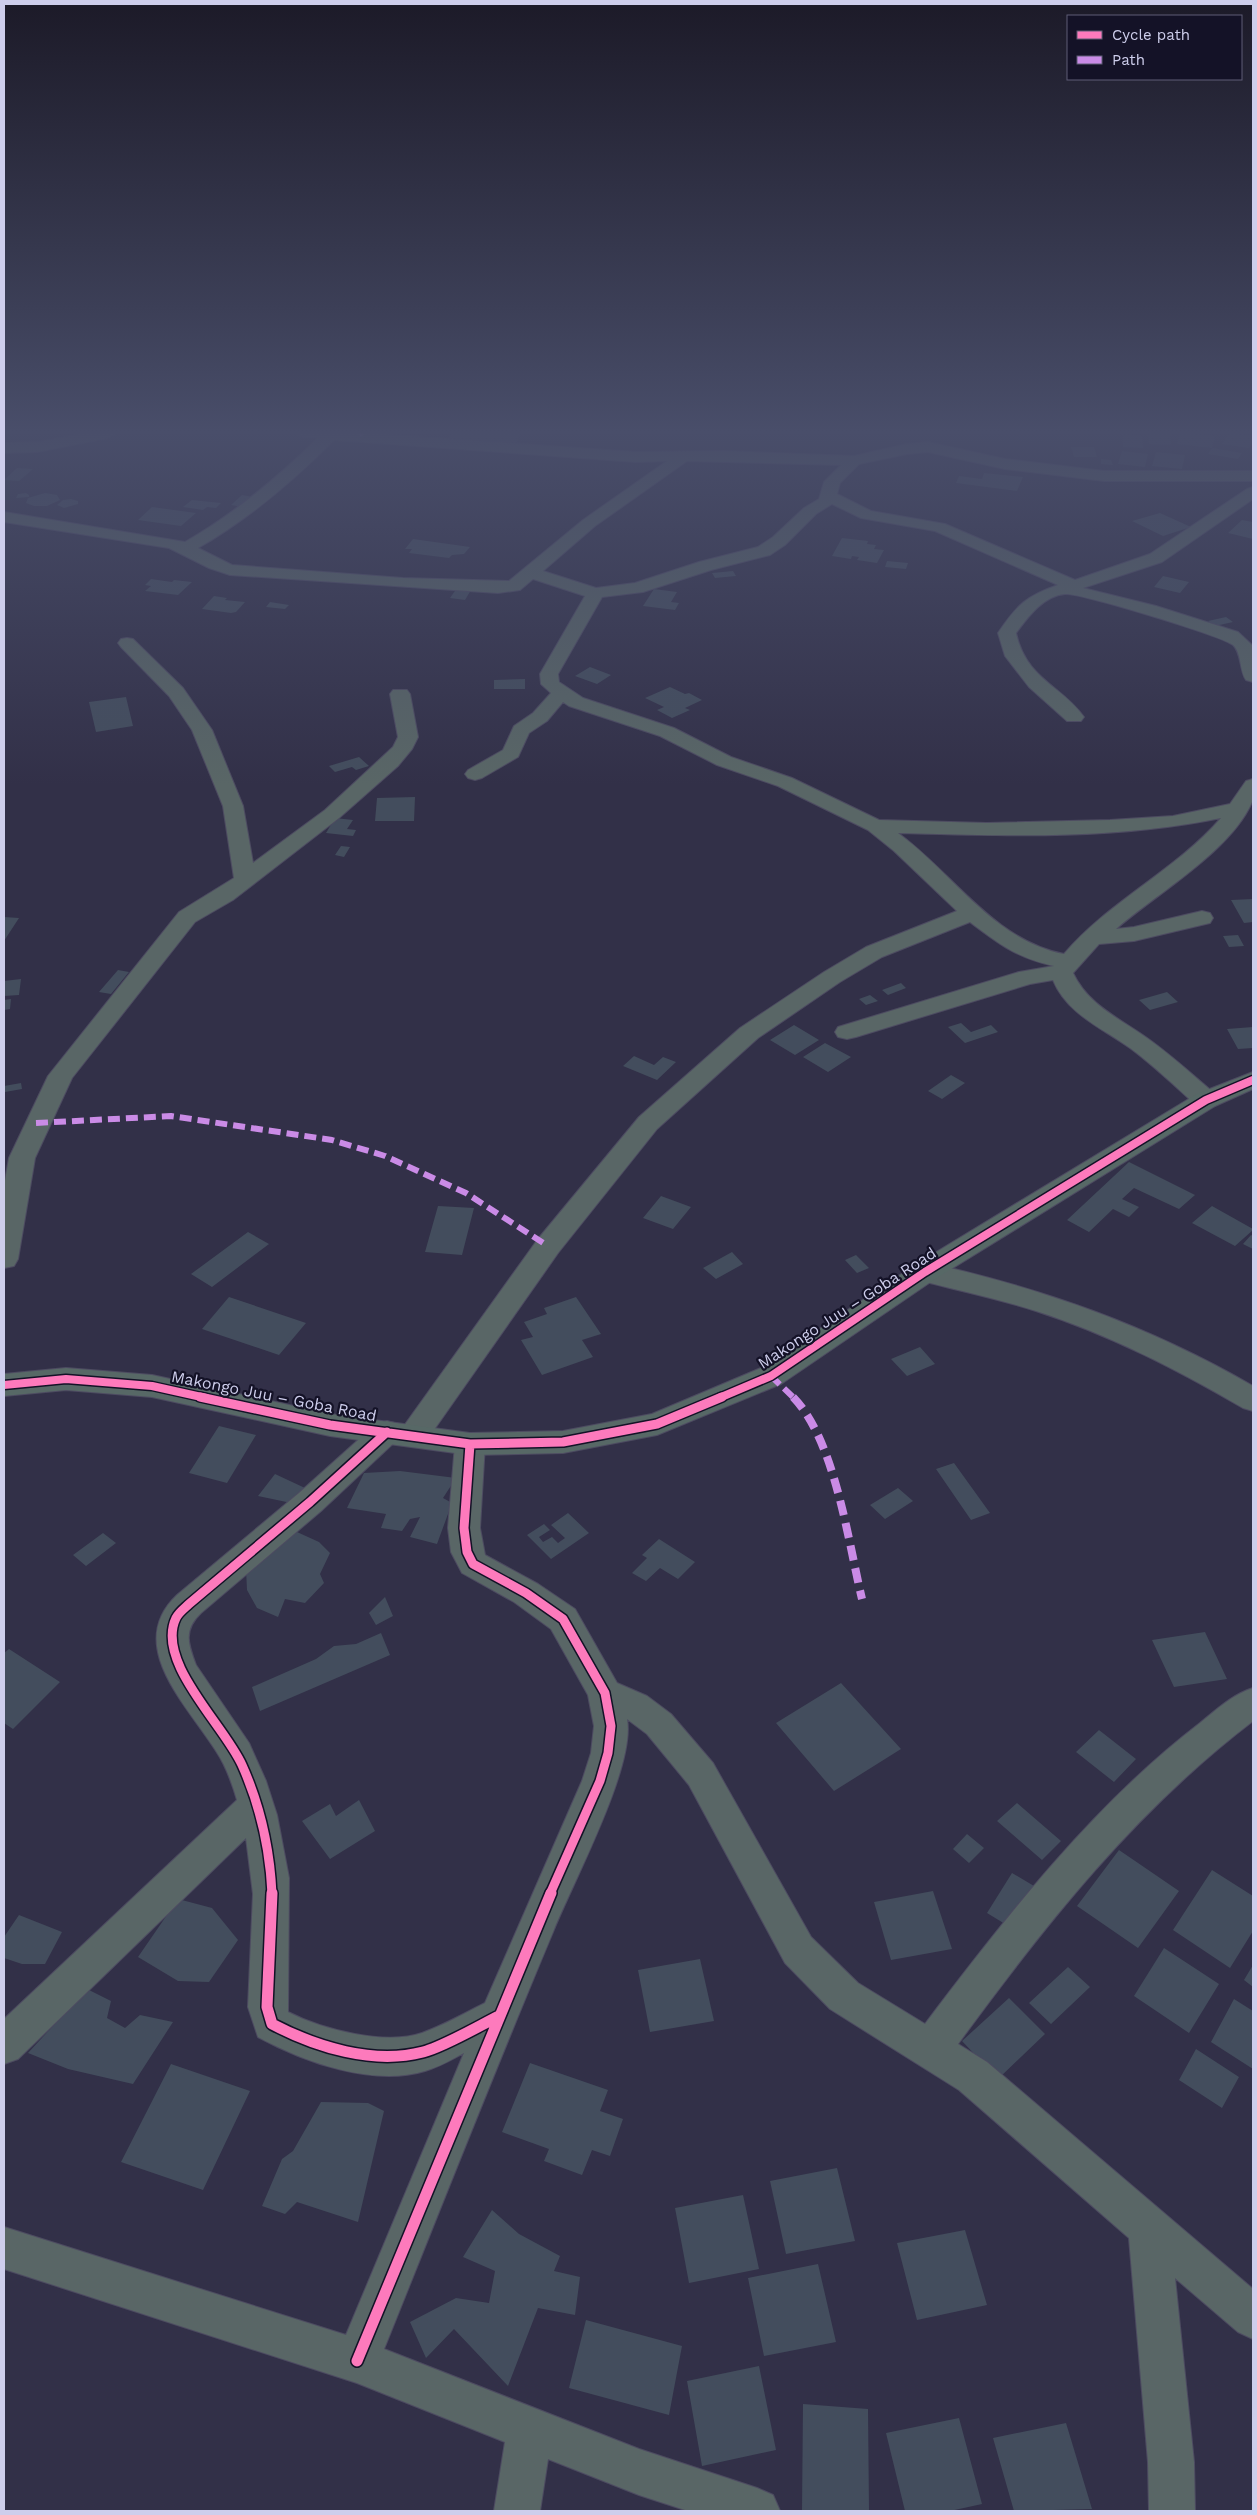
<svg xmlns="http://www.w3.org/2000/svg" width="1257" height="2515" viewBox="0 0 1257 2515" font-family="'Work Sans',sans-serif">
	<style>
		.building { fill: #434d5d }
		.lines { fill: none; stroke-linecap: round; stroke-linejoin: round }
		.street-casing { stroke: #4d4b61; stroke-width: 2 }
		.secondary-casing { stroke: #4d4b61; stroke-width: 2 }
		.street { fill: #596666; fill-rule: evenodd }
		.secondary { fill: #576866; fill-rule: evenodd }
		.quiet-far2 { stroke: #ca8be6; stroke-width: 4; stroke-dasharray: 8 4; stroke-linecap: butt }
		.quiet-far1 { stroke: #ca8be6; stroke-width: 6; stroke-dasharray: 12 6; stroke-linecap: butt }
		.quiet { stroke: #ca8be6; stroke-width: 8; stroke-dasharray: 15 8; stroke-linecap: butt }
		.cycleway-far2-casing { stroke: #141227; stroke-width: 11 }
		.cycleway-far1-casing { stroke: #141227; stroke-width: 12 }
		.cycleway-casing { stroke: #141227; stroke-width: 14 }
		.cycleway-far2 { stroke: #fd7abc; stroke-width: 8 }
		.cycleway-far1 { stroke: #fd7abc; stroke-width: 9 }
		.cycleway { stroke: #fd7abc; stroke-width: 11 }
		.labels { text-anchor: middle; dominant-baseline: central; stroke-width: 4.5; stroke-linejoin: round; paint-order: stroke }
		.street-label { font-size: 16px; fill: #ceceec; stroke: #141227 }
	</style>
	<rect width="100%" height="100%" fill="#323048"/>
	<!-- building -->
	<path class="building" d="M451 433H520L517 443 448 442Z
		M1148 433H1170L1171 445 1149 444Z
		M1180 433 1215 436 1212 448 1242 453 1238 459 1208 454 1212 448 1177 444Z
		M1230 433 1253 436V442L1249 448 1222 444Z
		M1122 434 1142 436 1143 448 1123 447Z
		M1071 447H1094L1097 457H1074Z
		M1122 451 1148 454 1145 467 1118 464Z
		M1156 452 1185 455 1182 469 1152 466Z
		M1101 459 1111 460 1113 465 1101 464Z
		M17 468 33 469 19 481 4 480Z
		M984 473 1023 477 1017 491 956 483 959 476 982 479Z
		M26 493 29 495V497L16 498 18 494Z
		M45 493 57 495 60 500 47 506H34L26 503 28 498Z
		M242 495 253 497 243 507 231 505Z
		M71 499 78 501V504L64 508 57 505 63 500Z
		M192 500 221 503 216 508 207 507 203 510 183 507Z
		M152 507 196 513 181 526 138 520Z
		M1160 513 1191 527 1163 536 1132 521Z
		M1242 520 1253 522V539L1228 533Z
		M842 538 868 541 867 544 876 545 874 549 884 550 877 563 857 560 859 557 852 556 851 559 832 556Z
		M413 539 470 547 464 554 452 555 449 558 409 553 412 549H405Z
		M887 561 908 563 906 569 885 567Z
		M733 571 736 576 715 578 712 573Z
		M1163 576 1189 582 1180 593 1154 587Z
		M151 579 172 582 174 580 192 582 178 595 145 591 151 586 145 585Z
		M457 588 471 590 465 600 450 598Z
		M654 589 677 592 671 602 679 603 675 610 643 606Z
		M214 596 227 598 225 600 245 602 236 612 231 613 202 609Z
		M270 602 289 605 285 609 266 607Z
		M1226 617 1233 622 1215 626 1208 621Z
		M590 667 611 675 597 684 575 676Z
		M525 679V689H494V680Z
		M670 687 685 694 689 693 702 700 685 708 690 710 672 718 657 710 664 707 645 698Z
		M126 697 133 726 96 732 89 702Z
		M359 757 369 766 356 770 352 767 335 772 329 766Z
		M415 797 414 821H375L377 798Z
		M335 818 353 820 347 829 356 830 353 836 326 833Z
		M341 846 350 847 344 857 335 855Z
		M1253 899V922L1244 923 1231 900Z
		M4 917 19 918 4 941Z
		M1238 935 1244 946 1229 947 1223 936Z
		M118 970 129 972 111 994 99 992Z
		M21 979 19 995 4 996V981Z
		M901 983 906 988 888 995 882 990Z
		M1167 992 1178 1002 1150 1010 1139 1000Z
		M870 995 878 1001 866 1005 859 999Z
		M11 999 10 1009 4 1010V1000Z
		M961 1023 971 1032 991 1025 998 1032 965 1043 948 1027Z
		M794 1025 819 1040 795 1055 770 1040Z
		M1253 1027V1048L1238 1049 1227 1029Z
		M825 1043 851 1057 828 1072 803 1057Z
		M634 1056 654 1065 663 1057 676 1062 657 1080 623 1066Z
		M951 1075 965 1083 942 1099 928 1091Z
		M21 1083 22 1089 5 1092 4 1086Z
		M1129 1162 1195 1195 1179 1209 1134 1188 1122 1199 1139 1207 1129 1217 1113 1209 1089 1232 1067 1220Z
		M661 1196 691 1207 673 1229 643 1218Z
		M438 1206 474 1208 462 1255 425 1252Z
		M1212 1206 1253 1229V1230L1235 1246 1192 1223Z
		M248 1232 269 1244 212 1287 191 1274Z
		M1251 1235 1253 1236V1249L1243 1244Z
		M732 1252 743 1264 716 1279 703 1268Z
		M856 1255 869 1268 857 1273 845 1260Z
		M229 1297 306 1323 279 1355 202 1329Z
		M576 1297 601 1334 582 1340 593 1357 542 1375 521 1340 533 1337 524 1322 547 1314 544 1308Z
		M920 1347 935 1364 907 1376 891 1359Z
		M219 1426 256 1435 227 1483 189 1473Z
		M954 1463 990 1513 971 1520 936 1469Z
		M400 1471 456 1478 443 1498 452 1503 437 1544 410 1537 420 1517 410 1519 402 1531 381 1528 386 1514 347 1508 364 1473Z
		M275 1474 305 1488 296 1504 258 1496Z
		M898 1488 913 1501 885 1519 870 1505Z
		M568 1513 589 1533 551 1559 527 1535 544 1524 550 1530 539 1537 543 1542 552 1537 558 1543 565 1538 551 1525Z
		M297 1532 319 1542 330 1553 320 1574 324 1583 305 1603 285 1599 278 1617 257 1608 247 1590 246 1569 268 1546Z
		M103 1533 116 1543 86 1566 73 1555Z
		M659 1539 695 1562 678 1579 660 1568 646 1581 632 1573 647 1558 642 1555Z
		M385 1597 393 1616 376 1625 369 1613Z
		M1205 1632 1227 1679 1174 1687 1152 1640Z
		M381 1633 390 1655 260 1711 252 1687 316 1659 334 1646 356 1644Z
		M9 1649 60 1682 13 1729 4 1723V1653Z
		M841 1683 901 1749 834 1791 776 1723Z
		M1099 1730 1136 1759 1114 1782 1076 1752Z
		M359 1800 375 1831 330 1859 302 1821 330 1804 336 1816Z
		M1017 1803 1061 1841 1042 1860 997 1821Z
		M967 1834 984 1848 969 1863 953 1849Z
		M1119 1850 1179 1891 1138 1948 1077 1906Z
		M1212 1870 1253 1896V1931L1230 1968 1173 1930Z
		M1012 1873 1034 1886 1010 1927 987 1913Z
		M933 1891 952 1949 891 1960 874 1902Z
		M178 1899 212 1908 238 1940 209 1982 178 1981 138 1957Z
		M19 1915 62 1932 45 1964H22L4 1958V1937Z
		M1164 1948 1219 1984 1189 2033 1134 1996Z
		M700 1959 714 2021 650 2032 638 1970Z
		M1253 1965V1987L1244 1980Z
		M1068 1967 1090 1987 1051 2024 1029 2003Z
		M87 1989 111 2001 107 2018 125 2028 140 2015 173 2022 133 2084 68 2069 28 2053Z
		M1009 1998 1045 2034 998 2079 962 2041Z
		M1234 1999 1253 2011V2069L1211 2042Z
		M1196 2049 1239 2077 1222 2108 1179 2080Z
		M530 2063 608 2090 600 2111 623 2119 610 2156 592 2150 582 2175 544 2161 549 2149 502 2132Z
		M171 2064 250 2091 203 2190 121 2162Z
		M321 2102 368 2103 384 2111 358 2222 297 2202 285 2214 262 2206 282 2159 293 2151Z
		M837 2168 855 2241 786 2254 770 2181Z
		M743 2195 759 2269 689 2283 675 2208Z
		M492 2210 519 2234 560 2256 554 2271 580 2277 575 2315 538 2308 508 2386 454 2329 426 2358 410 2322 456 2298 489 2303 495 2271 463 2257Z
		M965 2230 987 2305 917 2320 897 2243Z
		M818 2264 836 2342 764 2356 748 2278Z
		M586 2320 682 2346 669 2415 569 2388Z
		M759 2366 776 2450 702 2466 687 2381Z
		M803 2404 868 2409 869 2511H802Z
		M959 2418 982 2504 950 2511H905L886 2433Z
		M1066 2423 1092 2509 1014 2511 993 2438Z"/>
	<g class="lines">
		<!-- street casing -->
		<g class="street-casing">
			<path id="street" d="M87 433H116L108 438 37 452 4 453V443L37 442Z
				M298 433H362L636 452 724 451 854 456 907 444 928 442 1005 459 1104 471H1253V481H1104L1005 469 928 452 907 454 859 464 840 483 837 494 871 511 945 524 1075 580 1150 554 1247 489 1253 487V499L1162 562 1083 588 1156 606 1238 632 1253 646V682L1246 680C1239 670 1242 653 1233 645 1222 636 1081 593 1065 594 1043 596 1028 617 1016 633 1026 679 1061 685 1084 717L1081 721H1067L1029 687 1005 656 998 633C1017 605 1026 596 1058 585L935 531 861 518 832 504 816 514 785 545 770 555 711 570 643 592 602 597 558 674 559 682 583 698 674 728 731 757 792 778 879 820 987 823 1110 820 1173 816 1230 804 1246 781 1253 779C1253 786 1255 795 1252 802 1231 851 1156 894 1116 929L1134 927 1202 911 1210 913 1213 918 1210 923 1134 941 1099 944 1073 973C1088 1005 1119 1018 1147 1038 1171 1055 1193 1075 1215 1094L1219 1100 1215 1106 1206 1108 1197 1106C1175 1086 1153 1065 1130 1048 1102 1028 1067 1014 1053 980L1030 984 856 1037 847 1039 838 1037 835 1032 838 1027 1019 972 1054 966C1017 958 999 944 970 922L882 957 840 982 758 1038 657 1129 558 1253 424 1444 413 1447 402 1444 399 1438 321 1511 201 1613C183 1630 188 1644 196 1665L249 1743 266 1781 277 1815 289 1878 288 2012C321 2029 385 2046 422 2033 444 2025 465 2013 485 2003L582 1781 591 1753 594 1726 588 1695 551 1629 514 1602 462 1573 451 1552 448 1528 455 1444 459 1436 470 1433 481 1436 485 1444 480 1528 485 1555 538 1584 575 1609 617 1683 647 1696 671 1714 713 1763 811 1937 858 1983 925 2024C1005 1918 1094 1804 1200 1723 1216 1710 1233 1694 1253 1688V1721C1136 1810 1044 1926 958 2044L987 2062 1253 2289V2339L1238 2332 1175 2278 1194 2462 1195 2511H1149L1148 2462 1129 2238 959 2090 830 2009 785 1963 689 1785 647 1734 627 1719C636 1766 572 1884 553 1932 495 2070 440 2210 384 2349L639 2449 757 2488 773 2495 780 2511H688L639 2495 548 2459 540 2511H494L505 2442 357 2383 4 2269V2227L346 2335 464 2053C451 2060 439 2067 425 2071 373 2087 304 2062 258 2037L248 2007 253 1894 246 1838 18 2059 4 2064V2019L237 1800C232 1783 226 1766 216 1751 187 1705 124 1645 177 1595L299 1493 376 1424 387 1421 398 1424 401 1430 538 1239 639 1117 740 1028 824 972 866 947 957 911 894 851 868 830 778 786 717 765 660 736 569 706 563 702 547 721 529 733 518 757 482 778 475 780 468 778 465 774 468 770 503 750 514 726 533 713 551 693 541 684 540 674 585 596 533 579 520 590 498 593 230 575 209 568 169 548 4 522V512L185 542C234 514 277 478 318 438L300 436ZM334 440 636 462 667 461 583 520 509 581 403 578 232 565 198 548C249 519 293 481 334 440ZM687 461 841 465 824 482 819 499 804 508 773 537 758 547 699 562 635 583 596 588 543 571 595 526ZM1221 818C1175 871 1109 901 1064 954 993 940 953 873 898 833 1005 836 1116 840 1221 818Z
				M127 638 133 639 183 688 212 730 243 806 253 863 325 810 393 747 398 737 390 694 393 690H407L410 694 418 737 412 749 398 766 339 818 233 900 195 922 72 1078 35 1158 18 1259 14 1266 4 1268V1186L9 1158 48 1076 179 912 234 878 223 806 192 730 169 696 121 647 118 643 121 639Z
				M925 1262C1044 1289 1147 1325 1253 1386V1411L1243 1408C1176 1369 1110 1335 1036 1311 996 1298 955 1290 915 1279L911 1272 915 1265Z"/>
		</g>
		<!-- secondary casing -->
		<g class="secondary-casing">
			<path id="secondary" d="M1253 1072V1089L1215 1106 935 1279 781 1384 657 1435 563 1453 470 1455 330 1436 152 1397 66 1390 4 1396V1374L66 1368 152 1375 330 1414 470 1433 563 1431 652 1414 761 1368 915 1265 1197 1094Z"/>
		</g>
		<!-- street -->
		<use href="#street" class="street"/>
		<!-- secondary -->
		<use href="#secondary" class="secondary"/>
		<!-- quiet-far2 -->
		<path class="quiet-far2" d="M361 433 362 436"/>
		<!-- quiet-far1 -->
		<path class="quiet-far1" d="M36 1123 171 1116 332 1140 385 1156 466 1193 548 1246
			M771 1376 794 1398"/>
		<!-- quiet -->
		<path class="quiet" d="M793 1397C835 1440 848 1541 862 1599"/>
		<!-- cycleway-far2 casing -->
		<g class="cycleway-far2-casing">
			<path id="cycleway-far2" d="M4 1385 66 1379 152 1386 206 1398
				M719 1398 771 1376 925 1272 1206 1100 1253 1080"/>
		</g>
		<!-- cycleway-far1 casing -->
		<g class="cycleway-far1-casing">
			<path id="cycleway-far1" d="M200 1397 330 1425 470 1444 563 1442 657 1424 722 1397
				M470 1444 464 1528 467 1552 473 1564 526 1593 563 1619 605 1693 611 1726 608 1753 600 1781 550 1894
				M272 1894C270 1851 260 1805 242 1765 225 1726 155 1662 176 1618 179 1612 185 1608 189 1604L310 1502 387 1432"/>
		</g>
		<!-- cycleway casing -->
		<g class="cycleway-casing">
			<path id="cycleway" d="M272 1893 267 2007 272 2024C316 2047 373 2065 423 2052 443 2047 479 2026 499 2016
				M357 2361 551 1893"/>
		</g>
		<!-- cycleway-far2 -->
		<use href="#cycleway-far2" class="cycleway-far2"/>
		<!-- cycleway-far1 -->
		<use href="#cycleway-far1" class="cycleway-far1"/>
		<!-- cycleway -->
		<use href="#cycleway" class="cycleway"/>
	</g>
	<!-- sky -->
	<linearGradient id="sky" x2="0" y2="1"><stop stop-color="#1c1a28"/><stop offset="0.55" stop-color="#494e6a"/><stop offset="1" stop-color="#494e6a" stop-opacity="0"/></linearGradient>
	<rect width="1257" height="785" fill="url(#sky)"/>
	<g class="labels">
		<!-- street labels -->
		<g class="street-label">
			<text transform="translate(847 1308) rotate(-33)">Makongo Juu – Goba Road</text>
			<text transform="translate(274 1396) rotate(11)">Makongo Juu – Goba Road</text>
		</g>
	</g>
	<!-- border -->
	<rect width="1257" height="2515" fill="none" stroke="#ceceec" stroke-width="10"/>
	<!-- legend -->
	<rect x="1067" y="15" width="175" height="65" fill="#141227" stroke="#5e5d76"/>
	<rect x="1077" y="31" width="25" height="8" fill="#fd7abc" stroke="#5e5d76"/>
	<text x="1112" y="40" font-size="15" fill="#ceceec">Cycle path</text>
	<rect x="1077" y="56" width="25" height="8" fill="#ca8be6" stroke="#5e5d76"/>
	<text x="1112" y="65" font-size="15" fill="#ceceec">Path</text>
</svg>
